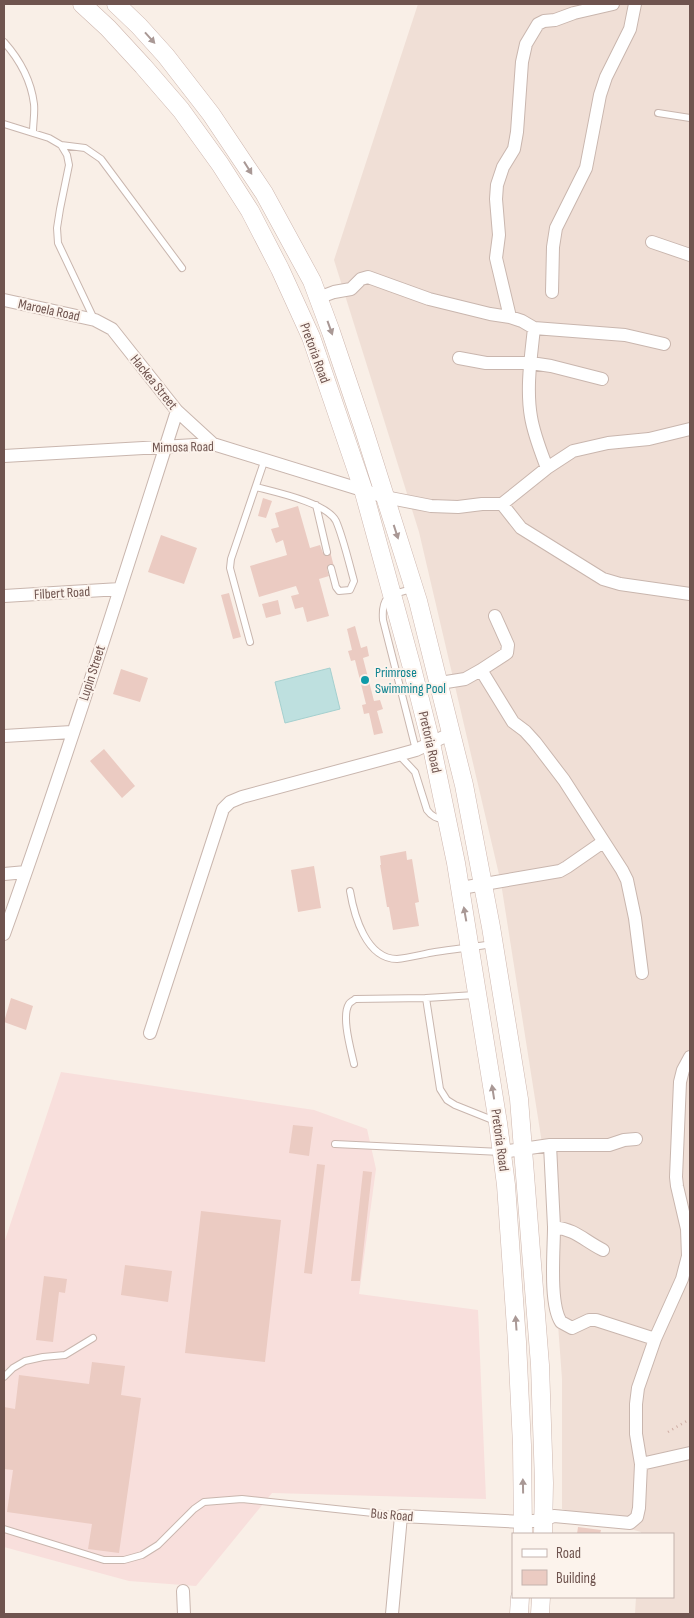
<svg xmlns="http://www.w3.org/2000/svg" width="694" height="1618" viewBox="0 0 694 1618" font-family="'Sofia Sans Condensed',sans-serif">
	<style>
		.residential { fill: #f0dfd6 }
		.commercial { fill: #f8dfdc }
		.water { fill: #bee0df; stroke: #a5d0cf }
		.building { fill: #ebcbc2 }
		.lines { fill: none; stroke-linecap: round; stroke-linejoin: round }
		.lane-casing { stroke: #c9b6ae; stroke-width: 8 }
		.street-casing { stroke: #c9b6ae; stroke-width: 14 }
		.secondary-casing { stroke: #ceb7af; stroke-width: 19 }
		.path { stroke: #cfaea5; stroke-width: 2.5; stroke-dasharray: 1 4; stroke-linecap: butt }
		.lane { stroke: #fff; stroke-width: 6 }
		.street { stroke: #fff; stroke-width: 12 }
		.secondary { stroke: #fff; stroke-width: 18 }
		.oneway { fill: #a99895 }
		.culture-dot { fill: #0f9aa8; stroke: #fcf3ec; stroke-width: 2 }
		.labels { text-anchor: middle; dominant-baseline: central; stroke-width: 4; stroke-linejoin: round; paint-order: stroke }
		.street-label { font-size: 14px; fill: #6f544f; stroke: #fcf3ec }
		.culture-label { font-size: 14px; fill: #0d838f; stroke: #fcf3ec; text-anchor: start }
	</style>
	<rect width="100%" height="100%" fill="#f9efe7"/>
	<!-- residential -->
	<path class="residential" d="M418 4H690V1614H635L636 1597H673V1534H641V1532L562 1509V1379L547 1175 501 883 419 532 334 260Z"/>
	<!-- commercial -->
	<path class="commercial" d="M61 1072 314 1110 367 1129 376 1169 359 1294 478 1310 486 1499 272 1493 196 1586 129 1581 4 1547V1243Z"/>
	<!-- water -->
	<path class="water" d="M330 668 340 709 285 723 275 682Z"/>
	<!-- building -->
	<path class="building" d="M263 498 272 501 266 518 258 516Z
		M298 506 310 548 320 545 323 553 330 551 334 567 327 569 329 576 319 579 329 616 307 622 303 607 295 609 291 596 299 594 296 586 259 597 250 566 287 555 283 540 276 543 271 529 279 527 275 513Z
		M161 535 197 548 184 584 148 572Z
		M229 593 241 637 233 639 221 595Z
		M278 600 281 614 266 618 262 604Z
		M355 626 361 648 367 646 369 656 363 658 374 701 380 700 383 709 377 711 383 733 374 735 369 713 364 714 362 705 366 704 355 660 351 661 348 651 352 650 347 629Z
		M121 669 148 678 140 702 113 694Z
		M104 749 135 786 122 798 90 761Z
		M406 851 407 860 412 859 419 902 415 903 419 926 393 930 389 907H387L380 865H381L380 856Z
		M314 866 321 908 298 912 291 870Z
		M11 998 33 1006 26 1030 4 1022Z
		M293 1125 313 1127 309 1156 289 1153Z
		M317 1164 325 1165 312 1274 304 1273Z
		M363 1171 372 1172 360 1281H351Z
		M201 1211 281 1220 265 1362 185 1353Z
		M125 1265 172 1271 168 1302 121 1295Z
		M44 1276 67 1279 65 1293 59 1292 53 1342 36 1340Z
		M92 1362 125 1366 121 1395 141 1398 119 1553 88 1549 92 1524 7 1512 13 1470 4 1469V1407L15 1409 19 1375 89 1384Z
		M578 1527 601 1530 600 1534H577Z"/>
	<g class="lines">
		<!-- lane casing -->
		<g class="lane-casing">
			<path id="lane" d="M4 42C20 60 31 80 34 104 35 113 33 123 33 132
				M658 113 690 118
				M4 124 49 138 61 145 67 155 69 165 60 209 57 228 58 243 94 319
				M61 145 85 148 101 159 182 268
				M256 487C275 492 327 503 336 521 343 537 349 563 354 581L350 590 339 591 336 587 331 568
				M316 505 327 552
				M412 589C391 595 381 594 383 620L416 750
				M250 642 230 568 231 559 265 459
				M399 755 415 772 427 810C432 817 437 818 445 820
				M350 891C354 915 366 959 397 959 409 958 423 954 435 952 454 949 474 947 493 944
				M475 995 426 998 440 1089 447 1100 455 1105 495 1121
				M354 1064C351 1050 341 1016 349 1004 350 1002 353 1001 355 999L426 998
				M335 1144 501 1152
				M4 1377 13 1368 25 1361 43 1357 65 1355 93 1338
				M4 1529 104 1560H124L142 1555 158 1545 194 1509 204 1502 242 1499 401 1516"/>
		</g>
		<!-- street casing -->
		<g class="street-casing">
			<path id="street" d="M652 242 690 255
				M552 292 553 247 556 228 586 168 600 95 606 77 630 29 635 4
				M318 298 334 292 351 289 361 279 368 277 429 299 490 314 510 317 522 321 534 328C531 357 526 388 531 417 534 435 541 452 547 468
				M4 300 95 320 112 329 177 411 213 444
				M510 317 496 258 499 235 496 199 497 185 503 167 514 149 517 132 522 62 526 44 538 24 544 21 555 20 574 13 613 4
				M534 328 625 335 664 344
				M459 358 486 363H531L551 366 602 379
				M4 456 213 444 385 497 431 506 458 507 482 504H502L547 468 573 451 608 443 649 439 690 429
				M502 504 521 528 603 579 620 584 690 594
				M4 596 120 589
				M481 670 507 653 508 645 495 616
				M440 683 465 679 481 670 513 722 525 731 535 742 564 780 622 870 627 880 635 918 642 973
				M4 736 72 732
				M4 874 26 872
				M461 888 560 871 567 867 603 842
				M4 934C66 761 121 586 177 411
				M150 1033 223 809 230 802 242 797 398 755 416 750 452 733
				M550 1145 554 1227C577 1230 583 1240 603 1250
				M502 1152 550 1145H609L624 1140 636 1139
				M554 1227C554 1250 549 1304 561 1322L572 1328 589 1320H596L655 1339
				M641 1464 690 1453
				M183 1591 184 1614
				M392 1614 401 1516 523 1522 543 1520 554 1516 630 1523 637 1517 639 1508 641 1464 636 1434V1404L638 1388 655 1339 682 1279 688 1256 687 1229 677 1186 676 1177 680 1082 683 1070 690 1057"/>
		</g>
		<!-- secondary casing -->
		<g class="secondary-casing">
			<path id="secondary" d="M82 4 108 28 143 66 181 110 220 164 250 211 280 269 311 337 363 489 411 664 431 743 456 863 498 1123 506 1185 517 1342 522 1445 523 1534
				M116 4 139 26 166 56 211 114 264 193 312 281 331 332 364 430 418 601 464 785 491 927 519 1099 540 1365 544 1483 543 1534
				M519 1614 520 1597
				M540 1614 541 1597"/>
		</g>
		<!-- path -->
		<path class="path" d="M668 1432 690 1419"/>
		<!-- lane -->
		<use href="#lane" class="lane"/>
		<!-- street -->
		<use href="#street" class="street"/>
		<!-- secondary -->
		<use href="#secondary" class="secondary"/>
	</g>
	<!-- one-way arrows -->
	<defs><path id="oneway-solid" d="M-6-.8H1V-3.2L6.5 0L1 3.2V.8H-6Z" transform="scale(1.25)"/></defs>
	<g class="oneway">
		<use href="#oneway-solid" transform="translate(150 38) rotate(48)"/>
		<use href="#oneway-solid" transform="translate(248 168) rotate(58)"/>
		<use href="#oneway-solid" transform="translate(330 328) rotate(70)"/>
		<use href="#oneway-solid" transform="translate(396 532) rotate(72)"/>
		<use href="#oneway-solid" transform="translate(465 914) rotate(-100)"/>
		<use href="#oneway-solid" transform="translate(493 1092) rotate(-99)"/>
		<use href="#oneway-solid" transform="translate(516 1323) rotate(-94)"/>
		<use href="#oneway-solid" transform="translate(523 1486) rotate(-91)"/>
	</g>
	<!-- markers -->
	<circle class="culture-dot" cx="365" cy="680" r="5"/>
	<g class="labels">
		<!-- street labels -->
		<g class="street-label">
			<text transform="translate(49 310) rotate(12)">Maroela Road</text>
			<text transform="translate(315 353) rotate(70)">Pretoria Road</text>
			<text transform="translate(154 382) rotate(51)">Hackea Street</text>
			<text transform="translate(183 447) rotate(-1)">Mimosa Road</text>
			<text transform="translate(62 593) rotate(-3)">Filbert Road</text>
			<text transform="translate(92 673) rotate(-72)">Lupin Street</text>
			<text transform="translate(430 742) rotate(77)">Pretoria Road</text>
			<text transform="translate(500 1140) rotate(82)">Pretoria Road</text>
			<text transform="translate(392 1515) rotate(5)">Bus Road</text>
		</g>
		<!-- culture labels -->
		<g class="culture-label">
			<text x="375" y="672">Primrose<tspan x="375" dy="16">Swimming Pool</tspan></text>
		</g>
	</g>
	<!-- border -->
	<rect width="694" height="1618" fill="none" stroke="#6f544f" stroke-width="10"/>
	<!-- legend -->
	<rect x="512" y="1533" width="162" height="65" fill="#fcf3ec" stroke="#c4b3ad"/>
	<rect x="522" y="1549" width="25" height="8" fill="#ffffff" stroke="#c4b3ad"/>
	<text x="556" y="1558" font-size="15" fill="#6f544f">Road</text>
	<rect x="522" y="1570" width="25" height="15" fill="#ebcbc2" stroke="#c4b3ad"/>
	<text x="556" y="1583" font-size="15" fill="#6f544f">Building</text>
</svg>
